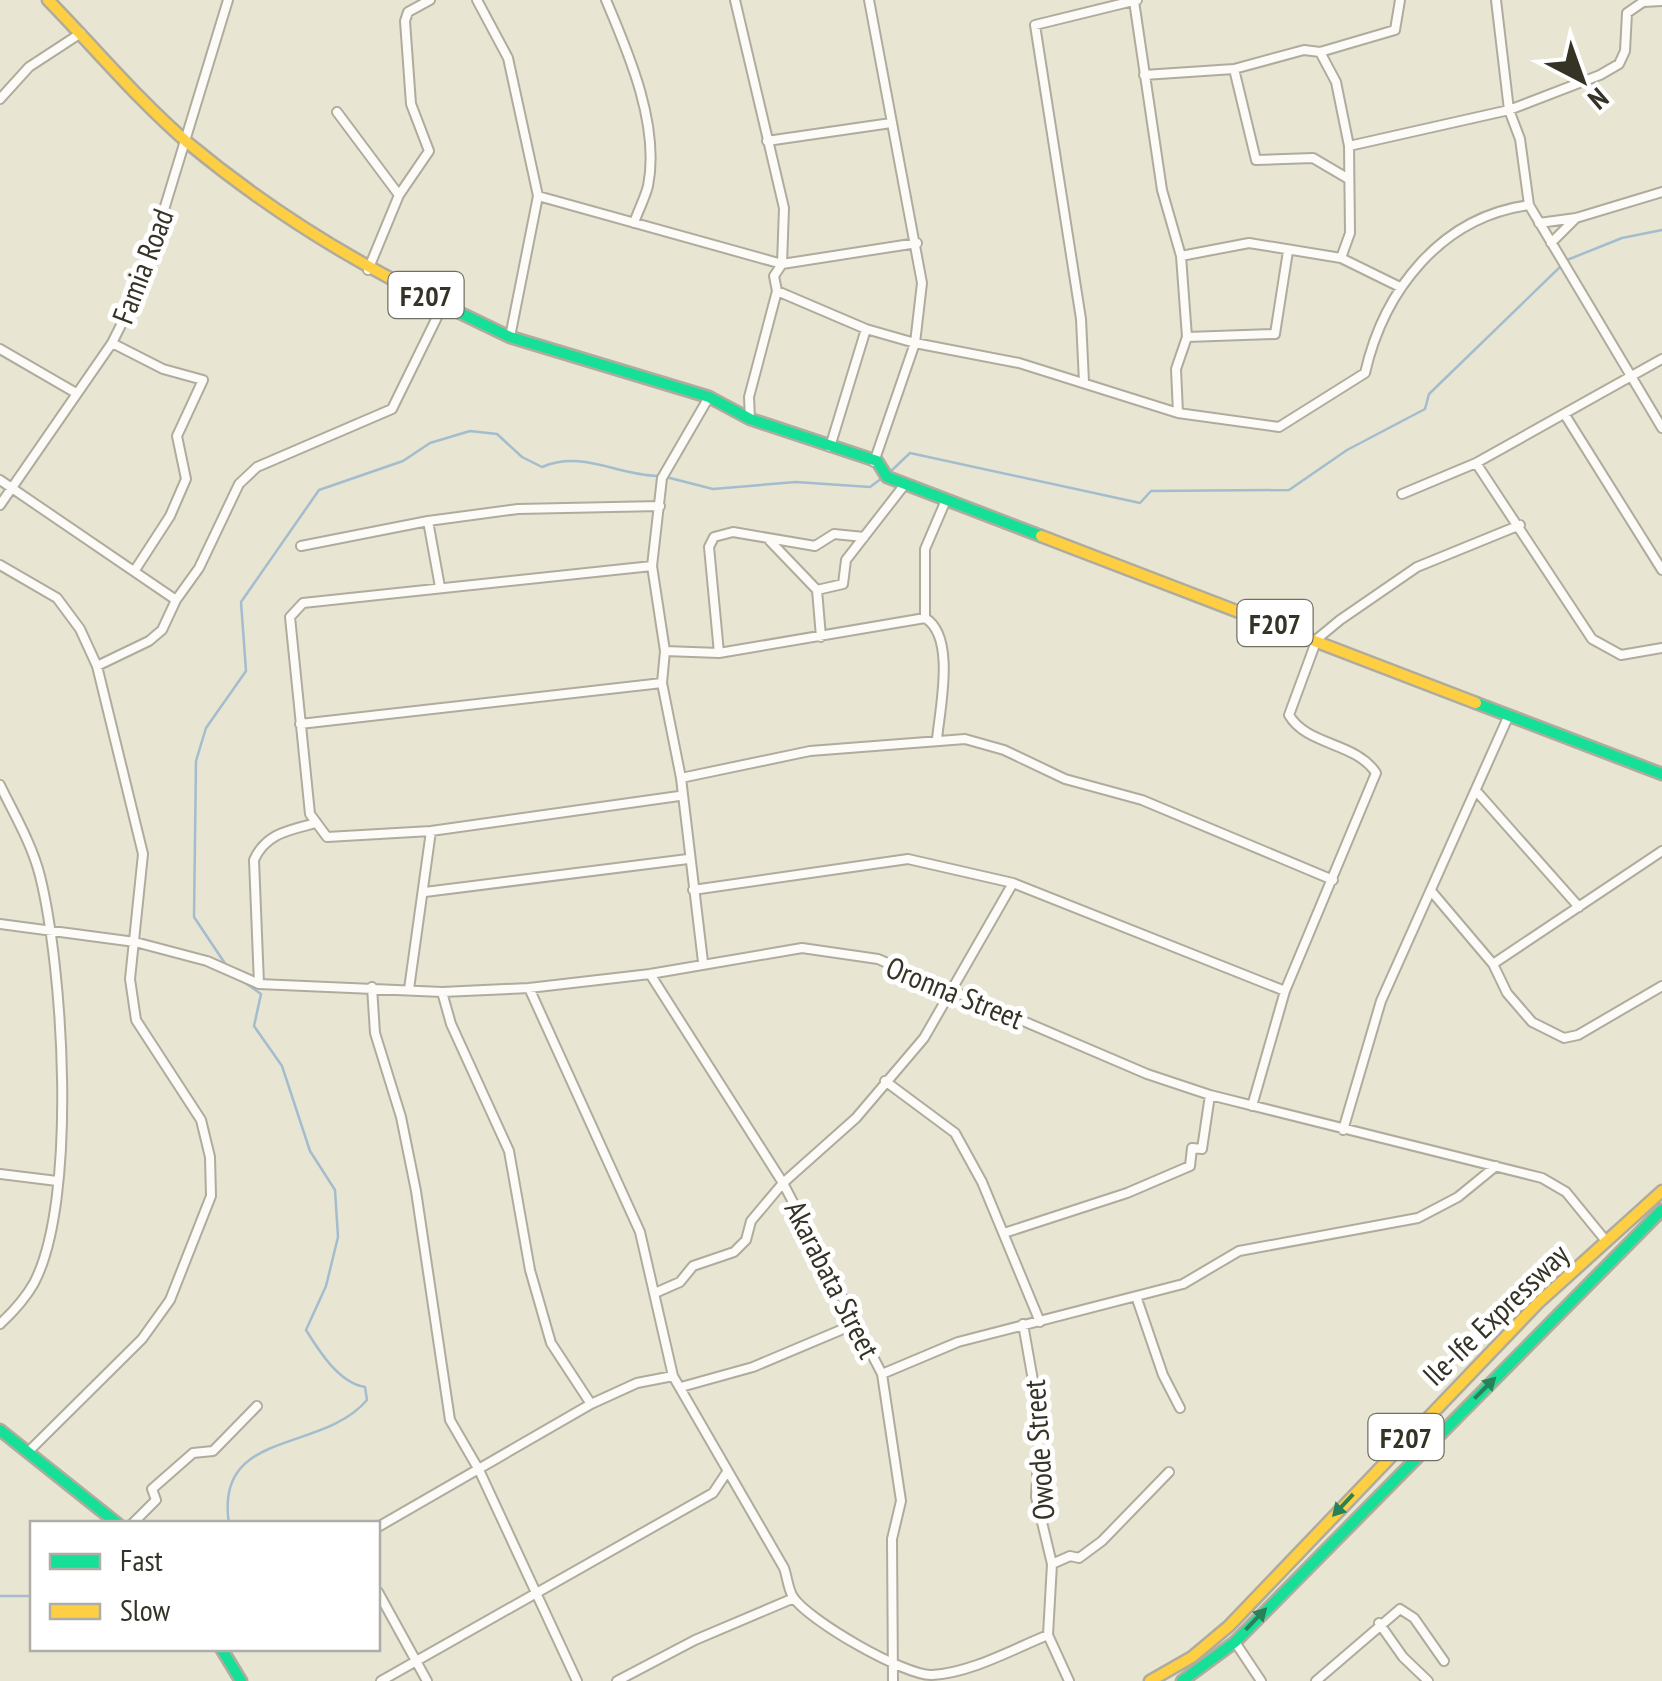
<svg xmlns="http://www.w3.org/2000/svg" width="1662" height="1681" viewBox="0 0 1662 1681" font-family="'PT Sans Narrow',sans-serif">
	<style>
		.lines { fill: none; stroke-linecap: round; stroke-linejoin: round }
		.stream { stroke: #a3bdce; stroke-width: 2.5 }
		.street-casing { stroke: #afac9d; stroke-width: 12 }
		.fast-casing { stroke: #afac9d; stroke-width: 15 }
		.slow-casing { stroke: #afac9d; stroke-width: 15 }
		.street { stroke: #fcfbf8; stroke-width: 8 }
		.fast { stroke: #16e098; stroke-width: 10 }
		.slow { stroke: #ffcf43; stroke-width: 10 }
		.oneway { fill: #278159 }
		.labels { text-anchor: middle; dominant-baseline: central; stroke-width: 10; stroke-linejoin: round; paint-order: stroke }
		.shield { fill: #fff; stroke: #727066; stroke-width: 2.5 }
		.shield-label { font-size: 28px; font-weight: bold; fill: #353325 }
		.street-label { font-size: 30px; fill: #353325; stroke: #fff }
	</style>
	<rect width="100%" height="100%" fill="#e8e5d2"/>
	<g class="lines">
		<!-- stream -->
		<path class="stream" d="M1567 260 1622 238 1662 230
			M889 473 910 453 1140 503 1151 491 1289 490 1347 450 1425 409 1429 394 1561 266
			M666 477 713 489 796 482 870 487 882 478
			M226 965 194 917 196 761 206 728 246 671 241 602 319 490 403 461 430 443 470 431 497 434 522 457 542 467C583 450 616 475 658 476
			M229 1524C214 1428 321 1454 367 1400L365 1387C339 1383 319 1351 306 1330L326 1286 338 1237 335 1190 310 1151 282 1066 254 1026 261 994 234 975
			M0 1596H32"/>
		<!-- street casing -->
		<g class="street-casing">
			<path id="street" d="M477 0 508 58 538 196 510 337
				M606 0C629 54 660 126 648 186 645 198 638 211 634 223
				M735 0 784 208 782 264 774 276 777 291 749 397 750 419
				M869 0 922 283 915 343 874 462
				M1496 0 1509 110 1520 139 1529 205 1662 428
				M1134 1 1162 190 1181 256 1187 337 1176 369 1178 413
				M1320 52 1336 82 1349 146
				M1234 69 1256 160 1313 158 1347 178
				M1144 75 1234 69 1304 50 1320 52 1395 30 1400 0
				M0 99 29 67 81 33
				M337 112 399 195
				M767 141 891 123
				M538 196 782 264 917 243
				M1539 223 1576 218 1662 192
				M1551 243 1576 218
				M1181 256 1249 243 1341 258 1350 233 1349 146 1509 110 1600 75 1619 64 1625 51 1627 13 1643 2 1662 1
				M1341 258 1400 287
				M368 270 399 195 429 151 411 104 405 21 408 12 430 0
				M777 291 866 329 915 343 1019 363 1178 413 1279 427 1365 373C1384 290 1441 217 1529 205
				M1187 337 1275 334 1288 251
				M112 343 163 369 203 380 177 436 186 479 170 516 135 570
				M0 349 76 393
				M1084 382 1081 319 1035 25 1137 0
				M1565 415 1662 570
				M830 447 866 329
				M1476 463 1592 639 1621 655 1662 648
				M0 480 176 600
				M1402 494 1476 463 1662 359
				M0 505 112 343 141 285 228 0
				M770 541 817 590
				M301 546 428 521
				M0 565 57 598 80 629 97 666 143 854 130 979 136 1020 201 1120 210 1157 211 1196 170 1300 142 1339 29 1451
				M652 566 303 603 290 617 310 814 327 837 431 831 679 796
				M440 587 428 521 518 509 660 506
				M925 618V549L946 500
				M821 637 817 590 843 584 846 560 902 488 901 482
				M665 651 719 653 925 618C956 636 940 708 937 739
				M719 653 709 547 714 537 733 532 815 546 834 534 864 537
				M97 666 149 641 162 630 176 600 199 568 239 484 257 467 392 409 444 303
				M300 724 662 683
				M681 778 810 751 965 739 1004 750 1065 779 1142 800 1333 880
				M0 785C14 814 32 844 40 876 63 968 78 1199 34 1283 25 1299 13 1312 0 1324
				M1478 793 1579 907
				M693 890 908 859 1013 883 1285 991
				M425 892 688 859
				M1432 892 1493 964 1507 993 1532 1022 1564 1038 1578 1035 1662 986
				M0 924 135 942 207 961 259 984 442 992 529 988 650 974 802 948 878 959 1147 1074 1210 1095 1542 1178 1566 1192 1606 1241
				M703 962 681 778 662 683 665 651 652 566 662 478 709 397
				M1493 964 1662 851
				M650 974 783 1183 882 1374 901 1501 892 1539 893 1681
				M259 984 254 860C266 833 290 830 316 823
				M372 987 375 1033 401 1117 416 1191 450 1420 479 1470 577 1681
				M529 988 640 1232 673 1376 784 1568C787 1576 788 1589 793 1597 809 1621 905 1676 932 1675 971 1673 1013 1649 1048 1635
				M409 989 431 831
				M442 992 451 1024 509 1151 530 1270 551 1343 591 1404
				M885 1081 955 1133 982 1182 1040 1322
				M1252 1106 1285 991 1376 773C1356 742 1307 746 1289 715L1317 639 1340 620 1417 567 1520 525
				M1343 1130 1381 1001 1509 715
				M0 1174 57 1181
				M1004 1233 1127 1193 1190 1166 1192 1148 1202 1149 1210 1095
				M655 1293 680 1282 693 1266 734 1252 746 1240 751 1221 783 1183 856 1118 924 1038 1013 883
				M1137 1299 1163 1375 1180 1408
				M1023 1324 1040 1420 1036 1497 1052 1564 1048 1635 1069 1681
				M882 1374 958 1342 1183 1284 1239 1251 1418 1218 1458 1197 1496 1166
				M681 1387 753 1367 855 1324
				M132 1524 156 1500 152 1489 193 1453 213 1451 257 1406
				M378 1527 591 1404 637 1383 673 1376
				M1052 1564 1070 1556 1079 1558 1102 1541 1169 1472
				M378 1592 427 1681
				M1379 1623 1403 1657 1428 1681
				M1235 1642 1261 1681
				M381 1681 713 1493 727 1472
				M617 1681 695 1640 794 1598
				M1316 1681 1400 1609 1414 1618 1444 1661"/>
		</g>
		<!-- fast casing -->
		<g class="fast-casing">
			<path id="fast" d="M454 310 510 337 709 397 750 419 877 461 887 477 1041 536
				M1476 703 1662 774
				M0 1430 118 1524
				M221 1648 241 1681
				M1182 1681 1235 1642 1662 1210"/>
		</g>
		<!-- slow casing -->
		<g class="slow-casing">
			<path id="slow" d="M48 0C94 47 138 100 188 143 270 211 357 265 454 310
				M1041 536 1476 703
				M1150 1681 1192 1657 1229 1626 1538 1303 1662 1191"/>
		</g>
		<!-- street -->
		<use href="#street" class="street"/>
		<!-- fast -->
		<use href="#fast" class="fast"/>
		<!-- slow -->
		<use href="#slow" class="slow"/>
	</g>
	<!-- one-way arrows -->
	<defs><path id="oneway-solid" d="M-6-.8H1V-3.2L6.5 0L1 3.2V.8H-6Z" transform="scale(2.5)"/></defs>
	<g class="oneway">
		<use href="#oneway-solid" transform="translate(1485 1388) rotate(-45)"/>
		<use href="#oneway-solid" transform="translate(1343 1505) rotate(133)"/>
		<use href="#oneway-solid" transform="translate(1256 1619) rotate(-46)"/>
	</g>
	<g class="labels">
		<!-- shield labels -->
		<g class="shield">
			<rect x="388.5" y="272" width="75" height="46" rx="8"/>
			<rect x="1237.5" y="600" width="75" height="46" rx="8"/>
			<rect x="1368.5" y="1414" width="75" height="46" rx="8"/>
		</g>
		<g class="shield-label">
			<text x="426" y="295">F207</text>
			<text x="1275" y="623">F207</text>
			<text x="1406" y="1437">F207</text>
		</g>
		<!-- street labels -->
		<g class="street-label">
			<text transform="translate(142 266) rotate(-69)">Famia Road</text>
			<text transform="translate(955 992) rotate(22)">Oronna Street</text>
			<text transform="translate(833 1279) rotate(63)">Akarabata Street</text>
			<text transform="translate(1495 1314) rotate(-44)">Ile-Ife Expressway</text>
			<text transform="translate(1038 1450) rotate(-94)">Owode Street</text>
		</g>
	</g>
	<!-- legend -->
	<rect x="30" y="1521" width="350" height="130" fill="#ffffff" stroke="#aeada8" stroke-width="2.5"/>
	<rect x="50" y="1554" width="50" height="15" fill="#16e098" stroke="#aeada8" stroke-width="2.5"/>
	<text x="120" y="1571" font-size="30" fill="#353325">Fast</text>
	<rect x="50" y="1604" width="50" height="15" fill="#ffcf43" stroke="#aeada8" stroke-width="2.5"/>
	<text x="120" y="1621" font-size="30" fill="#353325">Slow</text>
	<!-- north arrow -->
	<g transform="translate(1582 80) rotate(139)" stroke="#ffffff" stroke-width="8" paint-order="stroke">
	<path d="M0-8L18 38L0 25L-18 38Z" fill="#353325"/>
	<text y="-15" font-size="28" font-weight="bold" text-anchor="middle" fill="#353325">N</text>
	</g>
</svg>
